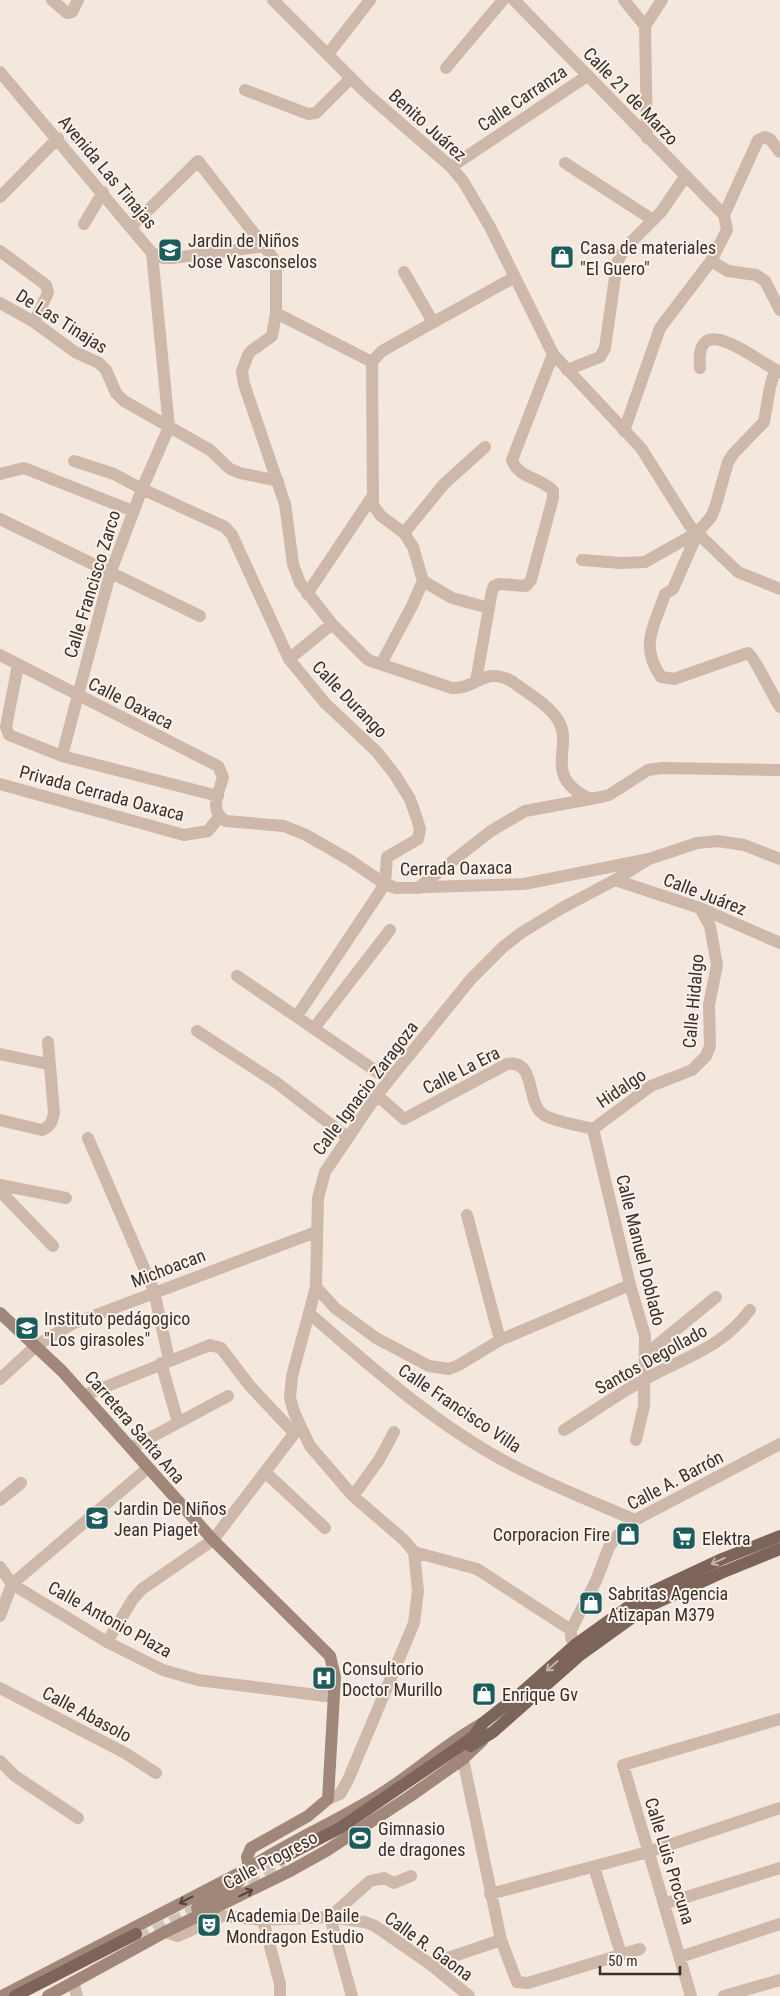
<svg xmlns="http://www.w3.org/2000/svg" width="780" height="1996" viewBox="0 0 780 1996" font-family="'Roboto Condensed',sans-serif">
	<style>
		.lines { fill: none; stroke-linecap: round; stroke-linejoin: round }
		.primary-tunnel { stroke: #cfc3ba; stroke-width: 12; stroke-dasharray: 12 6; stroke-linecap: butt }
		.minor { stroke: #cdb8a9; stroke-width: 12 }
		.tertiary { stroke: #cdb8a9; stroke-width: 12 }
		.secondary { stroke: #a1867a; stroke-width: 12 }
		.primary { stroke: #7c645a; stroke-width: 12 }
		.oneway { stroke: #c2b3aa }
		.oneway2 { stroke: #53443d }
		.labels { text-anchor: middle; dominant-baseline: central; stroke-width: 4; stroke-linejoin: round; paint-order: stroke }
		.street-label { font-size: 18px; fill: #392e29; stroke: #fbf3eb }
		.poi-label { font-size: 18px; fill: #392e29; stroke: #fbf3eb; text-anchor: start }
	</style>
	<rect width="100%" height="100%" fill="#f4e8de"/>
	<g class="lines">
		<!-- primary-tunnel -->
		<path class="primary-tunnel" d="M232 1890 284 1863
			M139 1939 205 1905"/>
		<!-- minor -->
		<path class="minor" d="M52 0 67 13 72 12 78 0
			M514 0 724 215 727 230 711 261 728 271 756 275 765 281 780 310
			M624 0 645 26
			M328 54 370 0
			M446 68 503 0
			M0 72 152 253 169 427 142 489 110 574 62 756
			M245 90 308 114 316 113 351 78
			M647 138 645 26 662 0
			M565 163 653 220
			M451 167 587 76
			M0 197 58 138
			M724 215 758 140 765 137 770 139 780 152
			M84 224 103 192
			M131 227 198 161 273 258 276 266V313L272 336 251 351 248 355 242 371 244 384 285 504 293 564 300 583 332 624 368 660 452 688C477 689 485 665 513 682 527 693 548 704 558 720 575 747 540 775 590 799
			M0 251 46 285 48 293 34 322
			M152 253 163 258H173L266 246
			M404 272 433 322
			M0 303 34 322 75 352 99 363 106 370 116 393 124 401 210 450 230 469 240 473 278 481
			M276 313 372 362
			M700 368C694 306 757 362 780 372
			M567 370 600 357 605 348 617 263 625 248 661 212 685 177
			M624 431 660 328 711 261
			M74 461 114 474 142 489 225 527 232 535 289 659 325 703 377 752 395 775 410 799 417 819 420 829 418 839 387 857 385 884 297 1016
			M0 474 24 468 133 511
			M0 519 200 616
			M698 532 673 589 665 594C654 627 639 645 661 677L674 679 748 653C753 655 774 698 780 707
			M404 533 444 484 485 447
			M582 560 621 563 645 562 698 532 711 517 715 508 728 462 733 454 764 422 770 387 775 370
			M423 581 452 598 489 608
			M307 594 372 497
			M0 655 218 766 223 777C219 793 208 811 226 821L284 826 306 835 348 859 385 884 396 888 524 884 649 859 697 843 718 841 744 845 780 859
			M289 659 332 624
			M381 664 412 606 423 581 413 547 404 533 381 516 373 505 372 362 382 351 513 278
			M18 665 6 727 9 735 62 756 218 796
			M476 681 492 591 494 586 500 584 526 586 531 580 553 498V491C541 477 519 479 512 460L553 354
			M0 784 184 835 208 831 219 817
			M615 880 700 908 780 943
			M418 888 491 831 525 811 601 797 609 795 648 770 662 768 780 770
			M237 976 389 1080
			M315 1027 390 930
			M197 1031 277 1083 347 1137
			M0 1054 48 1064
			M377 1095 404 1119 507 1064C537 1059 525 1103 544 1115 555 1122 579 1125 593 1129
			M0 1120 42 1130C50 1127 52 1122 54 1113L48 1042
			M593 1129 630 1285 645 1336 644 1406 636 1440
			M593 1129 651 1086 692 1070 706 1056 710 1046 709 1005 717 965 710 926 700 908
			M88 1138 154 1291 169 1360
			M0 1185 66 1198
			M0 1191 53 1246
			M467 1215 500 1340
			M316 1287 335 1308 376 1338 429 1366 449 1369 459 1365 500 1340 630 1285
			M309 1313C371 1367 436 1425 510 1464 550 1485 593 1502 635 1520
			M645 1355 716 1297
			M161 1363 178 1422
			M0 1379 37 1345 72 1324 316 1232
			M85 1395 210 1345 221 1348 250 1386 294 1433
			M564 1430C590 1414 615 1396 642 1381 683 1357 720 1350 750 1310
			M131 1448 228 1396
			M265 1472 325 1528
			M353 1496 379 1460 394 1432
			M0 1500 21 1483
			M414 1552 477 1569 571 1630
			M0 1567 12 1584 107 1642 163 1670 198 1680 333 1697
			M0 1616 12 1584 148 1468
			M107 1642 133 1599 142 1589 213 1540 300 1426
			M0 1688 125 1753 156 1773
			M463 1759 501 1940 517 1982 528 1983 640 1949
			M0 1761 15 1776 78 1818
			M328 1799 340 1794 348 1780 414 1623 418 1591 414 1552 404 1540 353 1496 310 1446 294 1412 290 1398 292 1376 316 1287 318 1198 325 1172 377 1095 471 979 503 947 521 933 562 908 615 880 649 859
			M594 1867 621 1954
			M490 1894 648 1852 780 1808
			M664 1904 780 1868
			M263 1920 280 1984V1996
			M680 1957 780 1924
			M430 1964 501 1940
			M73 1982 77 1996
			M352 1996 330 1917 370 1881 384 1878 394 1883 411 1876
			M691 1996 623 1765 780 1719
			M724 1996 780 1980"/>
		<!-- tertiary -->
		<path class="tertiary" d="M273 0 366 93 451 167 463 181 490 227 553 354 641 448 690 526 738 572 780 589
			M575 1645 571 1638V1630L596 1581 609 1547 617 1536 635 1520 780 1444
			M165 1932 178 1936 222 1916 263 1920 330 1917 365 1922 375 1926 430 1964 469 1996"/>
		<!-- secondary -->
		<path class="secondary" d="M0 1313 62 1371 213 1540 330 1656 335 1677 328 1799 308 1816 251 1848 247 1857 249 1868
			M197 1908C218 1896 234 1891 248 1870
			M2 1996 249 1868C291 1841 337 1821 379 1795 415 1773 446 1743 483 1723
			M48 1996 165 1932 290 1871 326 1851 409 1797 463 1759 482 1741"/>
		<!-- primary -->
		<path class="primary" d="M470 1746 493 1732 579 1656 647 1607 721 1573 780 1549
			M280 1859 340 1828 459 1747 474 1736 483 1723 521 1693 575 1645 645 1595 722 1559 780 1536
			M15 1996 136 1934"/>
	</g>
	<!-- one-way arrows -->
	<defs><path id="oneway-shaft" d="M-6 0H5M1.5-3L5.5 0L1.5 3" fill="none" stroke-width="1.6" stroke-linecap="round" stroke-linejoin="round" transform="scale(1.25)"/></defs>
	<g class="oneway">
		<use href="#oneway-shaft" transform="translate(718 1561) rotate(155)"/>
		<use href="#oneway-shaft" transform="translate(552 1666) rotate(138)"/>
	</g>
	<g class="oneway2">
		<use href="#oneway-shaft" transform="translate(246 1893) rotate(-26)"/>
		<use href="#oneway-shaft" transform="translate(186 1900) rotate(152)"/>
	</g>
	<!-- icons -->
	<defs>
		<g id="school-square" transform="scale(1.25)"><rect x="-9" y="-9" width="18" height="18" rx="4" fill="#1c5c5d" stroke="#fbf3eb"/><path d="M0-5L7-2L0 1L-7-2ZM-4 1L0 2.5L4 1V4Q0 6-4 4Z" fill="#fff"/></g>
		<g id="shop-square" transform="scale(1.25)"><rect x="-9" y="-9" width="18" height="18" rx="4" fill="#1c5c5d" stroke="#fbf3eb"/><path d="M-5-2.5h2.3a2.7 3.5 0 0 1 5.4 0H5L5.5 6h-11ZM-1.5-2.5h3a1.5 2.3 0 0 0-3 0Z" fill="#fff"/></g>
		<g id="supermarket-square" transform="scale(1.25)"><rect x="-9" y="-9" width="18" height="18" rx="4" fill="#1c5c5d" stroke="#fbf3eb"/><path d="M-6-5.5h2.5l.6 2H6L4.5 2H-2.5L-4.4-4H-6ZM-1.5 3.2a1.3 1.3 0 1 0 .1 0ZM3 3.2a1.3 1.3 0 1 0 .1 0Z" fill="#fff"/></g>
		<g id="hospital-square" transform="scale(1.25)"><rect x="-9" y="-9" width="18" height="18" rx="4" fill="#1c5c5d" stroke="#fbf3eb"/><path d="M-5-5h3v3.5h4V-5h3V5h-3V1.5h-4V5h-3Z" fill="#fff"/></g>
		<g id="stadium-square" transform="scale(1.25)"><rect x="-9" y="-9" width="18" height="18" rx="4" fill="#1c5c5d" stroke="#fbf3eb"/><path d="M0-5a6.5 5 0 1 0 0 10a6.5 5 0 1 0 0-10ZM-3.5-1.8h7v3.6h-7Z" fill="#fff"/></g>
		<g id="theatre-square" transform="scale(1.25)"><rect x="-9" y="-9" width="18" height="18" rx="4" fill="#1c5c5d" stroke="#fbf3eb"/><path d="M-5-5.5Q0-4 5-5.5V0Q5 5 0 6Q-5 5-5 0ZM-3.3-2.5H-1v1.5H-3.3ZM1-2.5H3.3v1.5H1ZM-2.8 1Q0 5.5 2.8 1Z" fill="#fff"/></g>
	</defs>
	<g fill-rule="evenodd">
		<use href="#school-square" x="170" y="250"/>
		<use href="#shop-square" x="562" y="257"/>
		<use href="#school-square" x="27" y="1328"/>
		<use href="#school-square" x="97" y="1518"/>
		<use href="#shop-square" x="628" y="1534"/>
		<use href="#supermarket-square" x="684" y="1538"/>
		<use href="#shop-square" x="591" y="1603"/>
		<use href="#hospital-square" x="324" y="1678"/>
		<use href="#shop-square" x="484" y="1694"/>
		<use href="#stadium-square" x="360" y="1838"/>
		<use href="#theatre-square" x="209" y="1925"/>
	</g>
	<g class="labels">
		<!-- street labels -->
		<g class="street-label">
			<text transform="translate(631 96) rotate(46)">Calle 21 de Marzo</text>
			<text transform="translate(522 98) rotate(-34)">Calle Carranza</text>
			<text transform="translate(428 125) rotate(42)">Benito Juárez</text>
			<text transform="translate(108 172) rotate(50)">Avenida Las Tinajas</text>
			<text transform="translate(62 321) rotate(32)">De Las Tinajas</text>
			<text transform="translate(92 584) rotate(-73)">Calle Francisco Zarco</text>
			<text transform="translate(350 699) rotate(46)">Calle Durango</text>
			<text transform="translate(131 703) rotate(27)">Calle Oaxaca</text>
			<text transform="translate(102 793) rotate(15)">Privada Cerrada Oaxaca</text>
			<text transform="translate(456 868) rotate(-1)">Cerrada Oaxaca</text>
			<text transform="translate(705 894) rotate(21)">Calle Juárez</text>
			<text transform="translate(693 1001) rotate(-85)">Calle Hidalgo</text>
			<text transform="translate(461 1070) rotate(-27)">Calle La Era</text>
			<text transform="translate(365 1088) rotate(-53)">Calle Ignacio Zaragoza</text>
			<text transform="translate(621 1088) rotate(-34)">Hidalgo</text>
			<text transform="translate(641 1250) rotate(76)">Calle Manuel Doblado</text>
			<text transform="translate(168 1268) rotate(-21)">Michoacan</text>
			<text transform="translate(651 1359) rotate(-29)">Santos Degollado</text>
			<text transform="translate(460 1408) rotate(34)">Calle Francisco Villa</text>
			<text transform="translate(135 1427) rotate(49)">Carretera Santa Ana</text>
			<text transform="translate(675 1480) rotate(-28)">Calle A. Barrón</text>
			<text transform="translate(110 1619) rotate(29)">Calle Antonio Plaza</text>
			<text transform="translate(87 1714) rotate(28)">Calle Abasolo</text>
			<text transform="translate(270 1860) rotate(-28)">Calle Progreso</text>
			<text transform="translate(670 1861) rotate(73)">Calle Luis Procuna</text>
			<text transform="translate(429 1946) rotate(36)">Calle R. Gaona</text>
		</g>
		<!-- poi labels -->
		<g class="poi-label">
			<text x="188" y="240">Jardin de Niños<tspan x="188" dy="21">Jose Vasconselos</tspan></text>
			<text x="580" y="247">Casa de materiales<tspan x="580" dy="21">"El Guero"</tspan></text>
			<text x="44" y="1318">Instituto pedágogico<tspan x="44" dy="21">"Los girasoles"</tspan></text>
			<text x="114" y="1508">Jardin De Niños<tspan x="114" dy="21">Jean Piaget</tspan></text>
			<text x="610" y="1534" text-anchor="end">Corporacion Fire</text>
			<text x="702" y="1538">Elektra</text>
			<text x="608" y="1593">Sabritas Agencia<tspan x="608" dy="21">Atizapan M379</tspan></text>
			<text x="342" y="1668">Consultorio<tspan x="342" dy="21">Doctor Murillo</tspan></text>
			<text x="502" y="1694">Enrique Gv</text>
			<text x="378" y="1828">Gimnasio<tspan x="378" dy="21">de dragones</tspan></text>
			<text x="226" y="1915">Academia De Baile<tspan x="226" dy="21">Mondragon Estudio</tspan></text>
		</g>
	</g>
	<!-- scale -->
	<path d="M600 1966v8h80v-8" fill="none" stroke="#392e29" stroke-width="2.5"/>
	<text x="608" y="1966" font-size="15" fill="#392e29" stroke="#fbf3eb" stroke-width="4" paint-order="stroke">50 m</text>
</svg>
